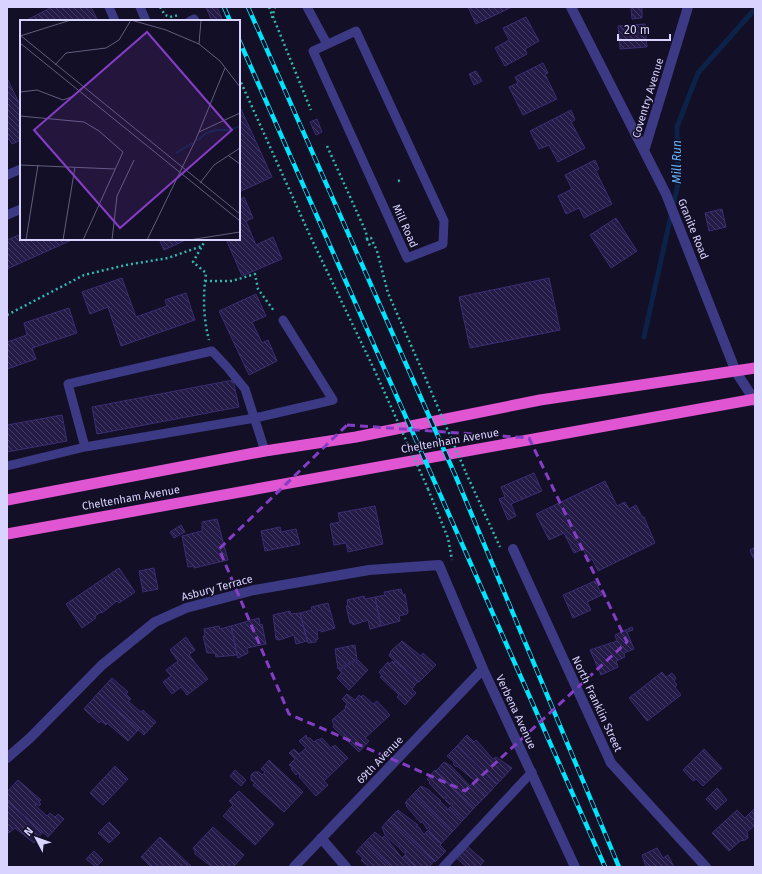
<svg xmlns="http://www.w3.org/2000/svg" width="762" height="874" viewBox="0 0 762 874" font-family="'Fira Sans',sans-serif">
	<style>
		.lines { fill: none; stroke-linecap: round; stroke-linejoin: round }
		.stream { stroke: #0c2248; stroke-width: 5 }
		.building { fill: url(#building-back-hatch); stroke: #3b2d73 }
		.path { stroke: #2fb8b0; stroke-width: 2.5; stroke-dasharray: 2 3; stroke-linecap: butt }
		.service { stroke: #3d3a85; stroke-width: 9 }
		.minor { stroke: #3d3a85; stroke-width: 10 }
		.trunk { stroke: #e055d1; stroke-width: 11 }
		.rail-casing { stroke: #00e5ff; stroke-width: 4.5 }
		.rail { stroke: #130f26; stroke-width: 3; stroke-dasharray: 9; stroke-linecap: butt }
		.path-bridge { stroke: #2fb8b0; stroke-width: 2.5; stroke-dasharray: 2 3; stroke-linecap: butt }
		.marked { fill: none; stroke: #843dc5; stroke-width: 3; stroke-dasharray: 8 5; stroke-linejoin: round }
		.labels { text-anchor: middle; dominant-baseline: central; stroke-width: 3; stroke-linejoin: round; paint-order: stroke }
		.street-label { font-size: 11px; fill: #d9d4ff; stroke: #130f26 }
		.water-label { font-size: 12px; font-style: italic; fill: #62b6ff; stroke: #130f26 }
		.inset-river { fill: none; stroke: #0c2248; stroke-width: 2 }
		.inset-road { fill: none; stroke: #625e7d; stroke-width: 1 }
		.view { fill: #843dc5; fill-opacity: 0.15; stroke: #843dc5; stroke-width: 2 }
		.inset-edge { fill: none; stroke: #d9d4ff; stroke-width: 2 }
	</style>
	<defs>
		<pattern id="building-back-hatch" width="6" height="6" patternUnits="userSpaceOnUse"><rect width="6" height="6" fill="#241b47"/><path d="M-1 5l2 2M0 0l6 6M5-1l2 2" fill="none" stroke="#433b63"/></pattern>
	</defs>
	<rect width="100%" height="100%" fill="#130f26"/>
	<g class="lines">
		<!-- stream -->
		<path class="stream" d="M644 337 678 184 677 127 698 73 755 9"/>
	</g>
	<!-- building -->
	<path class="building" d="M52 7H91L98 21H25Z
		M206 7H217L223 21H212Z
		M468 7H512L476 24Z
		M642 7V18L632 19 631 8Z
		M526 17 539 41 525 49 527 54 505 66 495 48 509 40 503 28Z
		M645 24 647 47 620 49 618 26Z
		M543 63 548 73 545 74 557 99 523 115 509 87 518 83 515 77Z
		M476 71 482 81 474 85 469 74Z
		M7 78 18 101 21 100V140L12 144 9 139 7 140Z
		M241 109 272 177 239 192V110Z
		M571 110 575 120 571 122 585 148 558 162 549 145 539 149 530 131Z
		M317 119 322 132 316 135 310 122Z
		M595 160 599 169 596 171 612 204 584 218 579 208 566 214 558 196 572 189 565 175Z
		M244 197 253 218 246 221 256 245 273 237 282 259 242 276 226 239H239V200Z
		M722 209 726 227 709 231 705 213Z
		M616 218 637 251 611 268 590 235Z
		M21 234V239H74L7 269V240Z
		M159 239H188L164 250Z
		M122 278 136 317 167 306 165 300 186 293 195 320 121 346 108 307 90 314 82 292Z
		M549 278 560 330 470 348 459 297Z
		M256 294 266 316 252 322 262 343 268 340 277 361 249 375 219 311Z
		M69 308 77 333 32 348 36 359 7 369V342L27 335 24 323Z
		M233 380 239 407 97 434 92 407Z
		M62 415 67 441 7 452V425Z
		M534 473 542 491 511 504 516 516 508 520 499 499 505 497 501 487Z
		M605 481 617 506 625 502 629 509 636 505 642 517H644L655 543 598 571 592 559 589 561 583 549 574 553 564 533 549 540 536 514Z
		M375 506 383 544 348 552 346 543 334 545 330 524 340 522 338 513Z
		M217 519 228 560 194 568V566L188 567 182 536 202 531V522Z
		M181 525 185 532 174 538 170 532Z
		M280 527 281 532 296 529 300 544 265 551 261 531Z
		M755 547V557L753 558 750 550Z
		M119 568 135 592 119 603 117 601 102 613 101 612 95 616 96 618 82 628 66 604Z
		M154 568 158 589 143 592 139 571Z
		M595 581 602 595 587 602 591 610 573 618 563 595Z
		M401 589 403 595 405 594 408 612 407 614 399 616 400 621 381 626 375 597 385 595 384 592Z
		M364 596 365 599 375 597 381 626 370 629 368 620 353 625 352 623H350L346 606H348L347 600Z
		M328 603 335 628 321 632V630L317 631 318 639 316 640V642L308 643 300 613 312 610 311 607Z
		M290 611 291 614 300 613 307 641 296 644 294 635 279 640 276 639 273 615Z
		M259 618 260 625 262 624 266 644 247 648 248 653 238 658 231 626Z
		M219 626 220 629 231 626 237 655 216 657 215 653H207L203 636H205L204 629Z
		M632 627 633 630 627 632 634 649 624 653 625 657 616 661 618 667 601 675 590 650 617 641 615 635Z
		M186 637 195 650 189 655 208 679 187 695 181 687 172 694 163 682 171 676 166 670 178 661 170 650Z
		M402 641 421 656 423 653 436 665 419 682 389 656 391 651Z
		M355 645 357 659 338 669 335 649Z
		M358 660 368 670 349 690 337 678 342 672 339 670Z
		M392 661 394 663 395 661 419 682H417L412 689 416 693 405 705 397 697 399 695 380 677 382 676 379 672 388 662 390 664Z
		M662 672 666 677 672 673 676 678 674 681 677 685 675 687 681 695 647 721 629 698Z
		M112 678 128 692 126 694 131 699 128 701 141 712 143 710 156 722 144 735 98 693Z
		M98 693 139 729 128 741 107 723 106 725 101 721 99 723 84 709Z
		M347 694 355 700 359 695 361 697 363 695 373 704 377 701 390 715 365 738 369 741 359 752 333 727 334 725 332 720 346 708 345 707 347 704 342 699Z
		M306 735 307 738H310L314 742 318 739 319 740 322 738 331 748 335 745 348 758 324 781 328 785 316 796 299 777 300 776 298 773 296 775 291 769 293 768 289 765 295 759 289 753 294 749 299 754 306 748 299 741Z
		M467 735 474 742 476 740 493 759 496 757 512 768 497 784 457 746Z
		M457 746 497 784 486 796 473 783 475 781 457 766 456 767 453 764 454 762 447 756Z
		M704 749 722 768 703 786 696 779 693 781 683 770Z
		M269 760 303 792 284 812 253 785 255 783 251 780V775L254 772H259L262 775 265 772 261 769Z
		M444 762 451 766 470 786 473 783 486 796 474 808 436 771Z
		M115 766 128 779 103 805 90 793Z
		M235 770 246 780 241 786 230 776Z
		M435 770 474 808 463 820 450 807 453 804 451 803 450 805 445 800 447 798 445 797 444 799 429 783 430 782 427 779Z
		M18 780 41 800 39 802 41 804 39 806 36 804 35 805 47 816 50 813 55 817 58 814 64 819 48 837 7 801V792Z
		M421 786 429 790 441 801 439 803H442L447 808V810L450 807 463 820 452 832 413 794Z
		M717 788 727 800 716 810 706 799Z
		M239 791 274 824 255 845 223 816 233 805 229 801Z
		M413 794 452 832 441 844 427 831 430 829 428 827 427 829 422 821 421 823 406 806 407 805 405 803Z
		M7 801 43 832 34 843 15 828 9 833 7 831Z
		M755 808V825L747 832 748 838 745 840 740 841 729 851 712 833 737 810 745 818Z
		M398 810 418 825 416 827H419L424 835 427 831 441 844 440 845 446 851 435 862 389 819Z
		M389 819 434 861 429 867H416L404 856 406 853 405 851 404 853 399 848 400 846 398 847 385 835 382 827Z
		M109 822 120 833 109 843 98 833Z
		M213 827 244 855 233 867H212L195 854V851L193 848Z
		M375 832 382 838 384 836 387 839 402 858 404 856 416 867H391L365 842Z
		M160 837 192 867H151L141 857Z
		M365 842 391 867H369L361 860 363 858 356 852Z
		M466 845 484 861 479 867H467L455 857Z
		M657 848 663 858 668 855 674 867H646L642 855Z
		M94 851 103 860 96 867 86 859Z"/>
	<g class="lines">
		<!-- path -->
		<path class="path" d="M160 7 165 15 170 17 179 15
			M269 7 311 110
			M272 18 275 7
			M239 78 312 240 374 369
			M327 146 366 232 367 239 371 238 377 251 388 293 425 377
			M398 181 401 180
			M206 239 193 262 206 273C203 296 203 317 209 340
			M367 239 370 246
			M205 281H232L255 274 258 289 274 311
			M7 315 84 275 126 265 168 258 202 246
			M466 473 500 547
			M428 489 448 538 452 560"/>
		<!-- service -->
		<path class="service" d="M109 7 115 21
			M140 7 146 21
			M307 7 327 44
			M190 21 194 19 195 21
			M356 31 444 221 443 244 407 258 313 51Z
			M7 175 21 169
			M7 215 21 209
			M85 447 68 384 212 351 227 367 245 389 265 451
			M7 466 85 447 255 418 333 400 283 320
			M443 867 532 772"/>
		<!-- minor -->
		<path class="minor" d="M571 7 666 194 736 372 755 401
			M644 151 688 7
			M513 549 611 763 706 867
			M7 758 30 738 102 665 155 622 186 608 254 590 369 570 439 565 483 669 575 867
			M321 838 346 867
			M294 867 483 669"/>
		<!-- trunk -->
		<path class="trunk" d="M7 500 265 451 356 437 540 400 755 368
			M7 534 755 399"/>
		<!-- rail casing -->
		<g class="rail-casing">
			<path id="rail" d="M224 7 230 21
				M248 7 456 477 619 867
				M239 40 605 867"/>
		</g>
		<!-- rail -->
		<use href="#rail" class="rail"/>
		<!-- path-bridge -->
		<path class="path-bridge" d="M374 369 428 489
			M425 377 466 473"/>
	</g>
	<!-- marked area -->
	<path class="marked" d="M347 425 529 438 627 642 465 791 289 714 219 549Z"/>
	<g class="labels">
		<!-- street labels -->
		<g class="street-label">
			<text transform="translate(648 98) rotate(-73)">Coventry Avenue</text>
			<text transform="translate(405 226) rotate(66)">Mill Road</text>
			<text transform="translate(693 229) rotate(68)">Granite Road</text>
			<text transform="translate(450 441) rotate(-10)">Cheltenham Avenue</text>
			<text transform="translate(131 498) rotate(-10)">Cheltenham Avenue</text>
			<text transform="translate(217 588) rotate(-15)">Asbury Terrace</text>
			<text transform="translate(597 704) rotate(65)">North Franklin Street</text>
			<text transform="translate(516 712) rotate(65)">Verbena Avenue</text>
			<text transform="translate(380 760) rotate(-46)">69th Avenue</text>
		</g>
		<!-- water labels -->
		<g class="water-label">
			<text transform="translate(677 162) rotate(-90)">Mill Run</text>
		</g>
	</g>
	<!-- overview -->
	<g transform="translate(20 20)">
		<rect width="220" height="220" fill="#130f26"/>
		<path class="inset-river" d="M177 121 186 113 196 110H210L220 106M156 133 173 123"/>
		<path class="inset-road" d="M111 0 146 10 179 24 200 41 220 67M0 15 220 194M0 16 51 0M0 23 220 201M179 24 181 0M35 45 46 33 86 28 99 20 111 0M0 72 17 70 43 80 54 76 60 70M0 96 64 102 79 111 103 132 63 220M179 112 220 93M209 136 220 144M0 145 95 149M180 163 194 145 220 128M6 220 18 145M43 220 55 147M92 220 97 176 114 140M127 220 176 119 205 48M169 220 220 212"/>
		<path class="view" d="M127 12 212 110 100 208 14 110Z"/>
		<rect width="220" height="220" class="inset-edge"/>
	</g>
	<!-- border -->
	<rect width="762" height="874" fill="none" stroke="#d9d4ff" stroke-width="16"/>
	<!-- north arrow -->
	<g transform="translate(36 838) rotate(311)" stroke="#130f26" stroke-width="3" paint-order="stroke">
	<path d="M0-3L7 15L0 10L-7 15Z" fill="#d9d4ff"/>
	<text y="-6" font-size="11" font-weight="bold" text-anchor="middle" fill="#d9d4ff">N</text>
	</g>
	<!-- scale -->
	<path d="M618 34v6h52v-6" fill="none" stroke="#d9d4ff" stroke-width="2"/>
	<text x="624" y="34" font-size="12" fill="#d9d4ff" stroke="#130f26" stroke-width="3" paint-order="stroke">20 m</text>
</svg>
